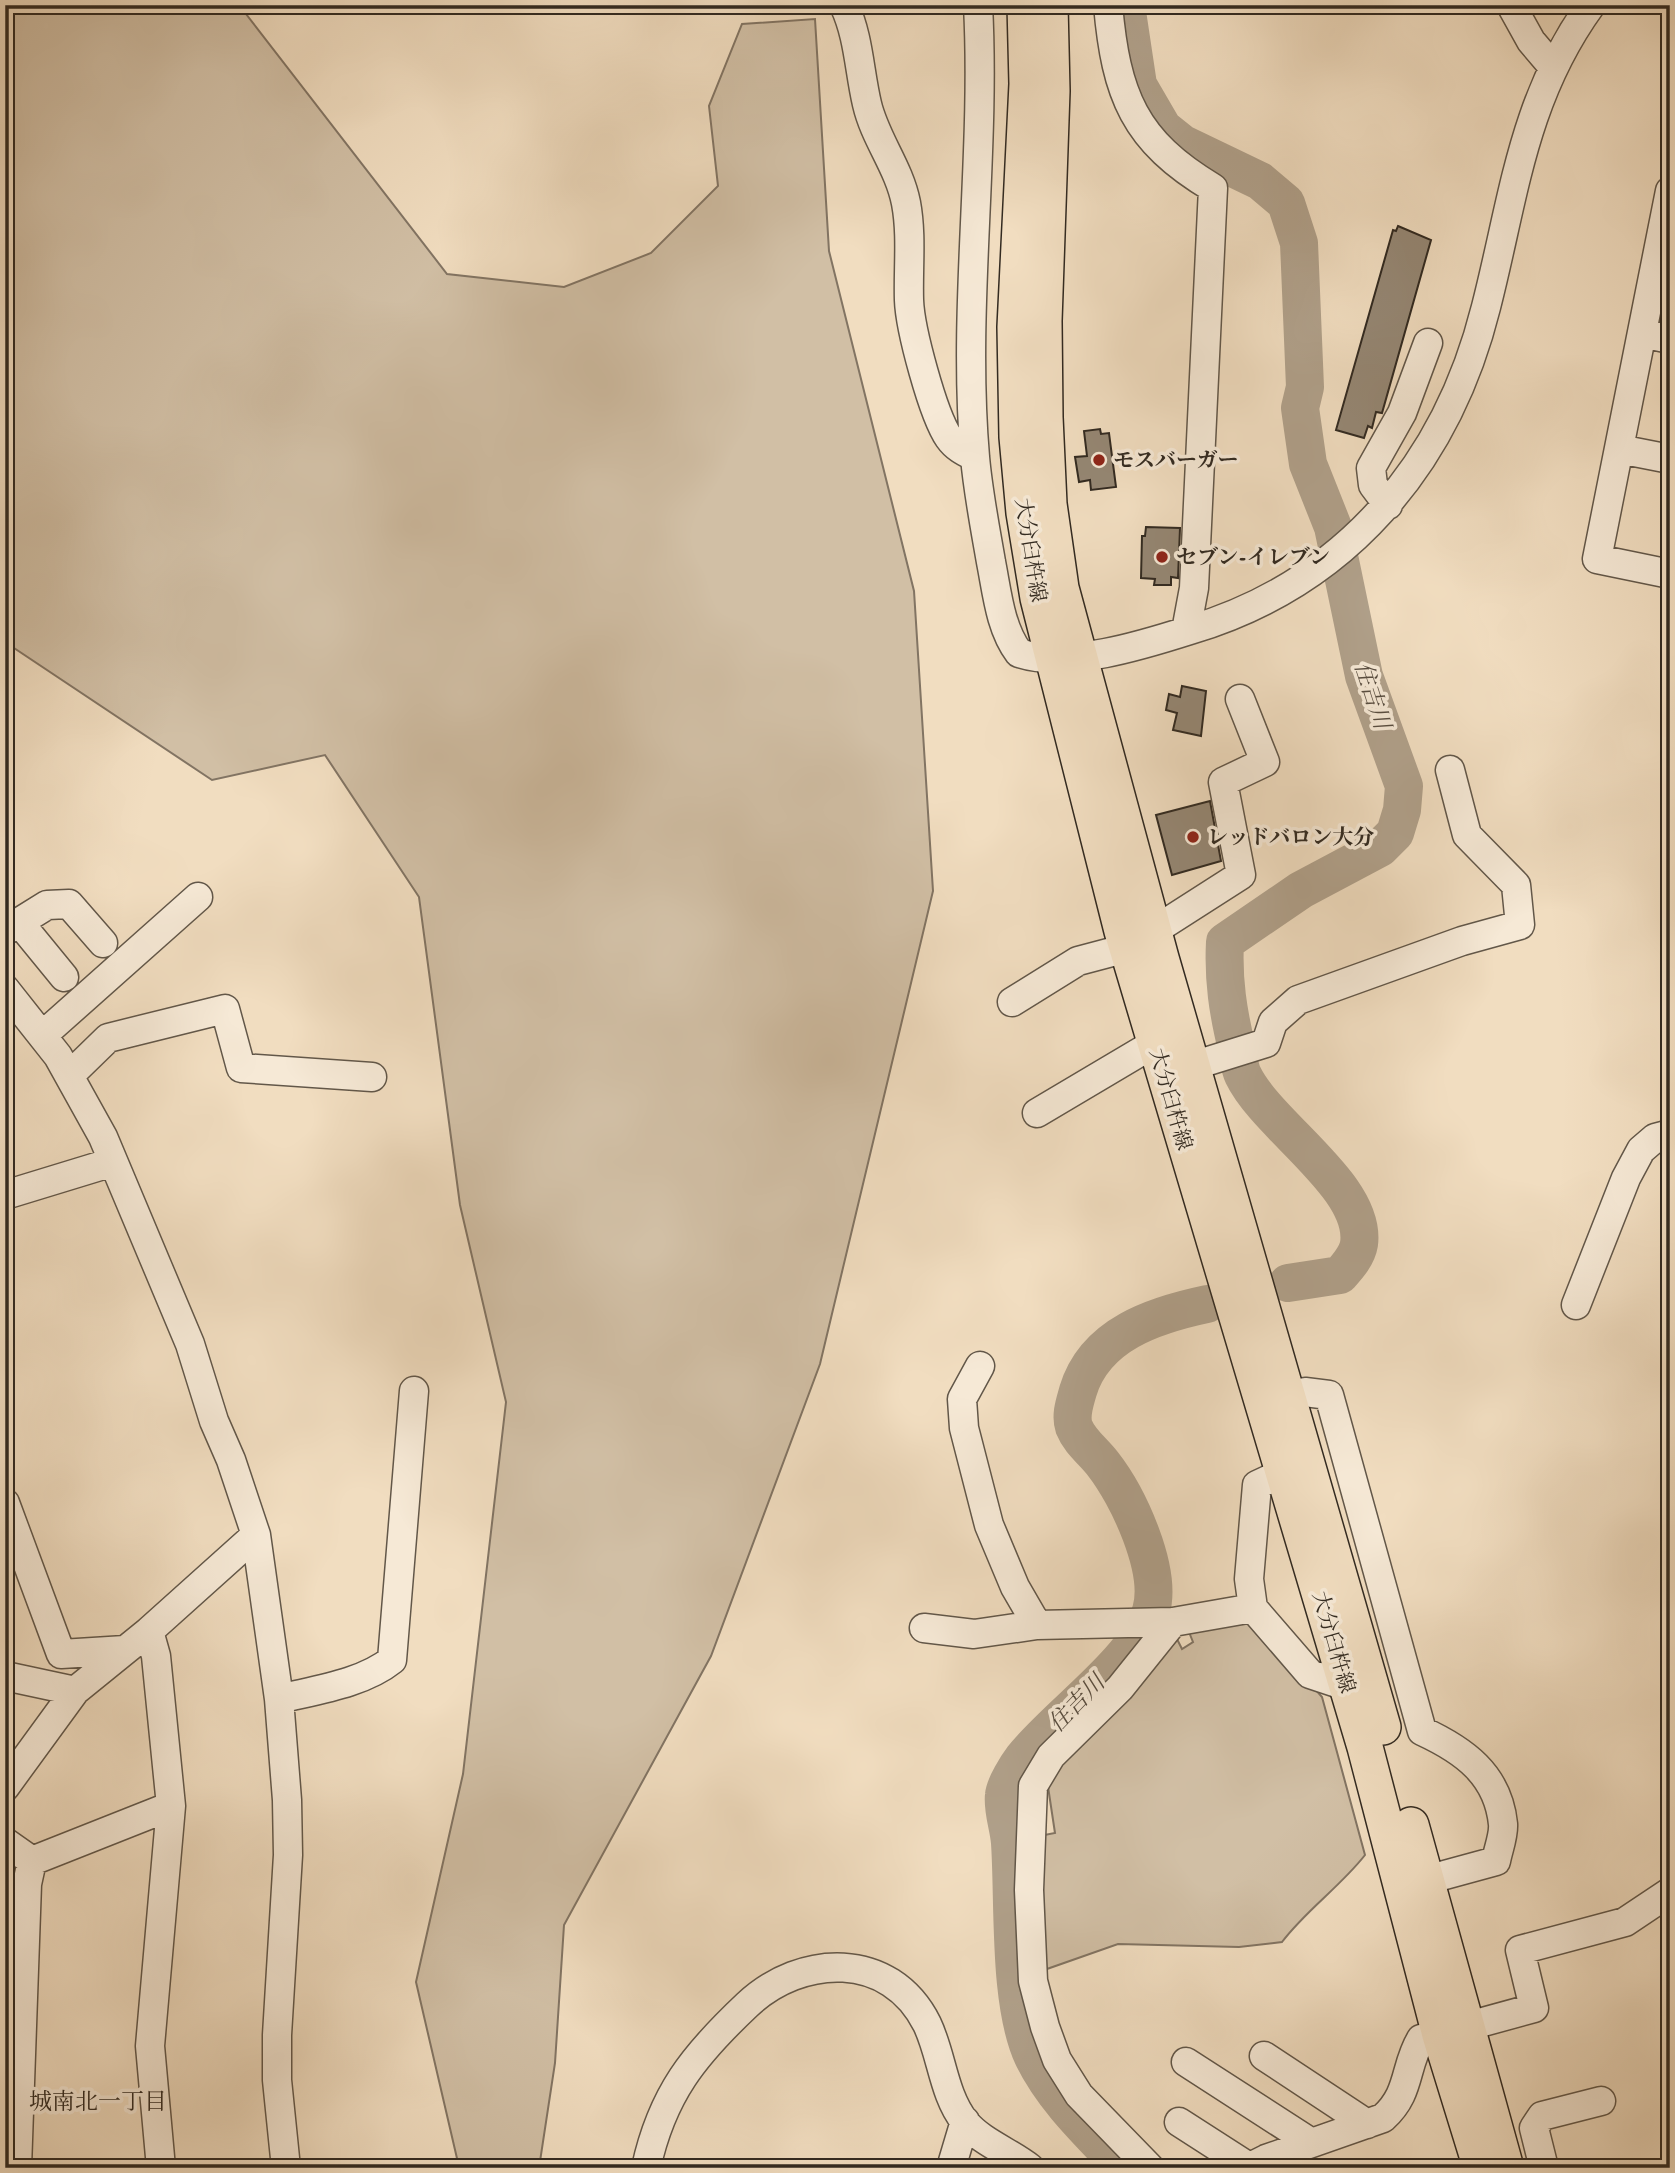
<svg xmlns="http://www.w3.org/2000/svg" width="1675" height="2173" viewBox="0 0 1675 2173" font-family="'IM FELL Great Primer','Noto Serif JP',serif">
	<style>
		.green { fill: #d1bfa5; stroke: #827463; stroke-width: 2 }
		.lines { fill: none; stroke-linecap: round; stroke-linejoin: round }
		.river { stroke: #b0a08a; stroke-width: 38 }
		.building { fill: #958774; stroke: #322a21; stroke-width: 2 }
		.minor-casing { stroke: #625749; stroke-width: 31 }
		.major-casing { stroke: #322a21; stroke-width: 38 }
		.minor { stroke: #f6e9d6; stroke-width: 28 }
		.major { stroke: #f1ddc0; stroke-width: 35 }
		.poi-dot { fill: #8f2418; stroke: #f6e9d6; stroke-width: 2.5 }
		.labels { text-anchor: middle; dominant-baseline: central; stroke-width: 7; stroke-linejoin: round; paint-order: stroke }
		.poi-label { font-size: 21px; font-weight: bold; fill: #322a21; stroke: #f6e9d6; text-anchor: start }
		.street-label { font-size: 21px; fill: #322a21; stroke: #f6e9d6 }
		.water-label { font-size: 23px; font-style: italic; fill: #584d40; stroke: #f6e9d6 }
		.neighbourhood-label { font-size: 23px; fill: #322a21; stroke: #f6e9d6 }
	</style>
	<rect width="100%" height="100%" fill="#f1ddc0"/>
	<filter id="stains"><feTurbulence type="fractalNoise" baseFrequency=".00286" numOctaves="4"/><feColorMatrix values="0 0 0 0 .2 0 0 0 0 .09 0 0 0 0 .02 0 0 0 .5 -.17"/></filter>
	<radialGradient id="worn" r=".72"><stop offset=".6" stop-color="#630" stop-opacity="0"/><stop offset="1" stop-color="#630" stop-opacity=".3"/></radialGradient>
	<!-- green -->
	<path class="green" d="M5 5H239L447 274 564 287 651 253 718 186 709 106 742 24 815 19 829 251 914 591 933 891 820 1364 711 1656 564 1925 555 2063 539 2168 459 2167 416 1982 463 1774 506 1402 460 1205 419 897 325 755 212 780 5 642Z
		M1246 1617 1276 1644 1322 1697 1365 1855C1340 1887 1306 1910 1282 1942L1239 1947 1118 1944 1044 1970 1039 1836 1055 1833 1047 1780 1176 1637 1182 1649 1193 1642 1187 1627Z"/>
	<g class="lines">
		<!-- river -->
		<path class="river" d="M1126 5 1138 85 1163 128 1183 144 1260 181 1286 203 1299 243 1305 387 1300 408 1308 464 1333 527 1364 676 1404 786 1402 810 1395 833 1380 848 1301 890 1225 942C1223 980 1228 1012 1237 1049 1239 1057 1239 1067 1243 1075 1268 1127 1367 1186 1359 1244 1357 1256 1348 1266 1340 1275L1288 1283
			M1123 2168C1091 2134 1054 2100 1033 2057 1008 2004 1014 1902 1010 1843 1009 1827 1002 1810 1004 1795 1005 1785 1017 1766 1023 1758 1055 1717 1136 1661 1151 1611 1163 1570 1128 1496 1103 1464 1093 1451 1080 1442 1074 1427 1070 1415 1075 1402 1078 1391 1095 1334 1155 1315 1207 1304"/>
	</g>
	<!-- building -->
	<path class="building" d="M1398 226 1431 240 1382 413 1376 412 1372 428 1368 426 1364 438 1336 430 1393 230 1396 231Z
		M1100 429 1101 434 1109 433 1116 487 1091 490 1090 480 1079 482 1075 457 1087 456 1084 431Z
		M1146 527 1180 528 1178 578 1171 577V585H1154L1155 579 1141 578 1142 536H1145Z
		M1182 686 1206 691 1201 736 1173 730 1177 713 1166 710 1169 694 1180 697Z
		M1210 801 1221 861 1172 875 1156 815Z"/>
	<g class="lines">
		<!-- minor casing -->
		<g class="minor-casing">
			<path id="minor" d="M844 5C859 37 859 70 867 104 875 139 899 167 906 203 912 235 908 268 909 300 910 329 933 415 949 438 956 448 965 452 975 457
				M978 5C986 156 962 307 975 457 978 492 985 527 991 562 997 592 1000 628 1019 653 1067 669 1143 645 1190 630 1347 583 1447 463 1486 307 1514 198 1522 100 1591 5
				M1108 5C1116 95 1134 141 1213 188L1194 588 1186 631
				M1511 5 1531 41 1553 67
				M1670 191 1597 559 1670 574
				M1642 333 1670 339
				M1619 449 1670 459
				M1388 505 1373 485 1371 468 1402 413 1428 343
				M19 922 64 977
				M5 931 47 905 69 904 103 943
				M5 989 58 1056 103 1137 190 1344 214 1421 231 1460 256 1535 279 1699 287 1800 288 1855 277 2035V2080L286 2168
				M1012 1002 1078 961 1127 948 1241 875 1223 782 1265 762 1240 699
				M44 1034 198 897
				M1173 1072 1266 1043 1273 1022 1298 1000 1462 941 1520 925 1516 885 1467 835 1450 770
				M70 1075 108 1038 225 1009 241 1068 372 1077
				M1037 1113 1155 1043
				M5 1195 113 1162
				M1576 1305 1626 1178 1641 1150 1655 1138 1670 1134
				M980 1366 962 1399 964 1428 989 1525 1015 1587 1037 1625
				M1269 1402 1305 1392 1329 1395 1422 1731C1463 1750 1498 1774 1503 1824 1504 1835 1498 1850 1496 1861L1408 1885
				M5 1503 61 1654 125 1650
				M1253 1608 1310 1674 1346 1686
				M924 1628 974 1634 1037 1625 1173 1622 1253 1608 1249 1579 1257 1485 1302 1464
				M149 1631 156 1656 171 1806 150 2046 161 2168
				M5 1676 75 1691
				M279 1699C315 1690 362 1684 392 1660L414 1391
				M5 1787 75 1691 149 1631 256 1535
				M5 1842 32 1861 171 1806
				M1264 2056 1367 2124
				M1186 2062 1310 2142
				M1179 2122 1249 2167
				M17 2168 27 1884 32 1861
				M646 2168C662 2094 694 2055 747 2005 801 1954 890 1950 927 2024 942 2055 943 2094 965 2122 981 2142 1010 2152 1030 2168
				M951 2168 965 2121
				M1150 2168 1079 2095 1057 2060 1045 2027 1033 1981 1029 1890 1033 1786 1051 1756 1120 1688 1173 1622
				M1248 2168 1266 2159 1383 2118C1411 2093 1404 2067 1421 2039L1534 2008 1520 1950 1625 1922 1670 1892
				M1544 2168 1534 2128 1542 2116 1601 2101"/>
		</g>
		<!-- major casing -->
		<g class="major-casing">
			<path id="major" d="M1025 5 1027 84 1015 327 1017 437 1024 513 1038 598 1122 931 1365 1747 1440 2035 1481 2168
				M1050 5 1052 91 1044 321 1045 417 1049 504 1061 588 1161 958 1383 1727
				M1411 1825 1506 2168"/>
		</g>
		<!-- minor -->
		<use href="#minor" class="minor"/>
		<!-- major -->
		<use href="#major" class="major"/>
	</g>
	<!-- markers -->
	<g class="poi-dot">
		<circle cx="1099" cy="460" r="7"/>
		<circle cx="1162" cy="557" r="7"/>
		<circle cx="1193" cy="837" r="7"/>
	</g>
	<g class="labels">
		<!-- poi labels -->
		<g class="poi-label">
			<text x="1113" y="460">モスバーガー</text>
			<text x="1176" y="557">セブン-イレブン</text>
			<text x="1207" y="837">レッドバロン大分</text>
		</g>
		<!-- street labels -->
		<g class="street-label">
			<text transform="translate(1031 550) rotate(81)">大分臼杵線</text>
			<text transform="translate(1171 1099) rotate(74)">大分臼杵線</text>
			<text transform="translate(1334 1642) rotate(74)">大分臼杵線</text>
		</g>
		<!-- water labels -->
		<g class="water-label">
			<text transform="translate(1373 695) rotate(72)">住吉川</text>
			<text transform="translate(1076 1703) rotate(-46)">住吉川</text>
		</g>
		<!-- neighbourhood labels -->
		<g class="neighbourhood-label">
			<text x="98" y="2101">城南北一丁目</text>
		</g>
	</g>
	<!-- margin -->
	<rect width="1675" height="2173" fill="none" stroke="#f1ddc0" stroke-width="28"/>
	<rect x="7" y="7" width="1661" height="2159" fill="none" stroke="#322a21" stroke-width="3.5"/>
	<rect x="14" y="14" width="1647" height="2145" fill="none" stroke="#322a21" stroke-width="2"/>
	<rect width="100%" height="100%" filter="url(#stains)"/>
	<rect width="100%" height="100%" fill="url(#worn)"/>
</svg>
